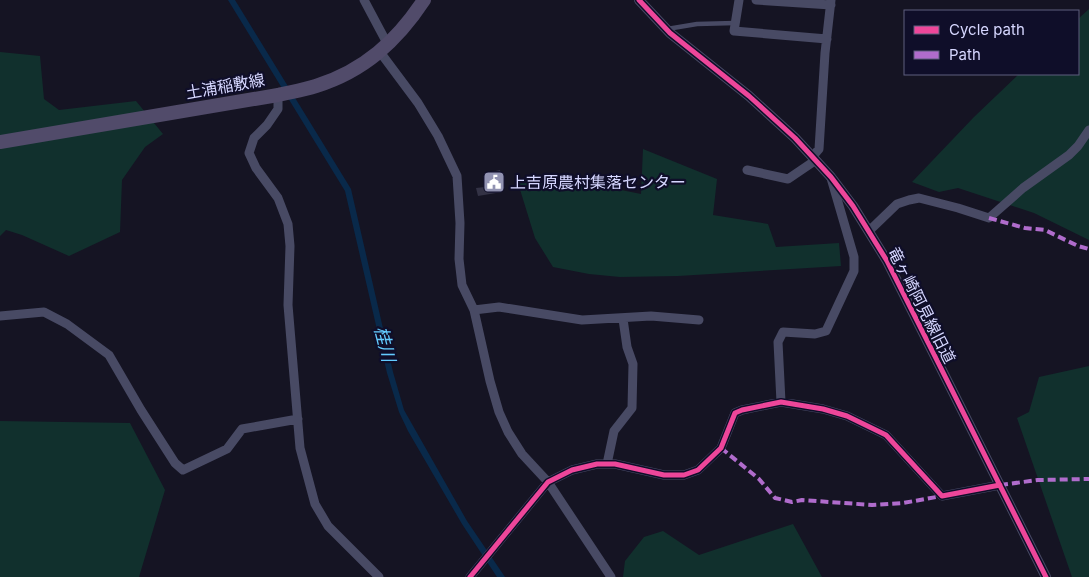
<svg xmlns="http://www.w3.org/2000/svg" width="1089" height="577" viewBox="0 0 1089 577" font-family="Inter,'Noto Sans JP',sans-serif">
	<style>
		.green { fill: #11302d }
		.water { fill: #09294a }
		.building { fill: #333245 }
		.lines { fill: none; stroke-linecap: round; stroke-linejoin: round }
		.service { stroke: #484a64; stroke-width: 4.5 }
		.minor { stroke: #484a64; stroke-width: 9 }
		.tertiary { stroke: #484a64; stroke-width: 10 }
		.primary { stroke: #514b6a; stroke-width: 14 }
		.quiet { stroke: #b06ccc; stroke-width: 4; stroke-dasharray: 8 4; stroke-linecap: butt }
		.cycleway-casing { stroke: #0f0e29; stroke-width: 8 }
		.cycleway { stroke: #ed469a; stroke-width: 5 }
		.labels { text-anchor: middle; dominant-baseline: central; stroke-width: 4.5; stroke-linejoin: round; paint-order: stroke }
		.street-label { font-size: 16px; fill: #d6d7ff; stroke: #0f0e29 }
		.poi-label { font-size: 16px; fill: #d6d7ff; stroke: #0f0e29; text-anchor: start }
		.water-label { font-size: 18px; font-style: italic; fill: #64ccff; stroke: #0f0e29 }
	</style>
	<rect width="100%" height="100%" fill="#151423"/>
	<!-- green -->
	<path class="green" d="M1089 9V240L1034 213 958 188 939 192 912 182 974 117 1019 74H1078V19Z
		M0 52 40 56 44 99 59 110 136 101 163 134 145 147 122 180 120 232 69 256 22 235 6 230 0 236Z
		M643 149 717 179 713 215 768 224 776 247 839 243 841 266 678 276 620 277 589 274 553 267 535 238 518 183 591 184 641 194Z
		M1089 366V577H1072L1017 418 1029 412 1039 377Z
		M0 421 130 423 165 490 139 577H0Z
		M793 524 822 577H623L625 561 644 537 663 531 699 555Z"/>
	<!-- water -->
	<path class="water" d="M228 0H235L351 189 393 372 404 410 467 521 505 577H497L462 524 408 431 399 412 387 373 345 191Z"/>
	<!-- building -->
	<path class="building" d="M500 170 502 183 501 186 502 192 478 196 476 188 485 187 487 181 486 173Z"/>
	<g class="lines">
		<!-- service -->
		<path class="service" d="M667 29 697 24 735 23"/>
		<!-- minor -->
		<path class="minor" d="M364 0 388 45
			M739 0 734 31 827 39
			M756 0 831 5
			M380 52 418 103 438 136 457 176 460 223 459 259 462 285 474 310 490 381 499 412 508 432 522 454 548 482 611 577
			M278 95V109L267 125 254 138 249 153 256 168 278 198 288 224 290 246 288 305 300 448 315 504 328 526 379 577
			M813 156 819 149 825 53 831 0
			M747 170 788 179 816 160
			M869 231 897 204 909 200 919 198 958 208 989 218 1023 188 1069 155 1078 146 1089 130
			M474 310 499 307 582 320 651 316 699 320
			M0 316 44 312 67 324 109 355 141 410 175 463 183 470 227 449 242 429 298 419
			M781 402 778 342 783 332 815 334 826 331 854 271V257L831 178
			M607 464 614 431 632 408 633 364 627 347 623 319
			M470 577 548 482 572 470 597 464H615L664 475H684L698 470 721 448 735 413 742 410 781 402 823 409 847 416 886 435 942 496 1000 485"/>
		<!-- tertiary -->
		<path class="tertiary" d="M639 0 670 33 749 96 795 138 831 177 853 206 887 261 1046 577"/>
		<!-- primary -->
		<path class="primary" d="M0 142 278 95C291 92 304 90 316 86 364 71 397 41 424 0"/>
		<!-- quiet -->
		<path class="quiet" d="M989 218 1025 228 1045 230 1078 246 1089 249
			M721 448 759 479 775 498 792 502 802 500 872 505 903 503 942 496
			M1000 485 1038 480 1089 479"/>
		<!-- cycleway casing -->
		<g class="cycleway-casing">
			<path id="cycleway" d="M639 0 670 33 749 96 795 138 831 177 853 206 887 261 1046 577
				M470 577 548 482 572 470 597 464H615L664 475H684L698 470 721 448 735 413 742 410 781 402 823 409 847 416 886 435 942 496 1000 485"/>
		</g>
		<!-- cycleway -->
		<use href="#cycleway" class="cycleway"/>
	</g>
	<!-- icons -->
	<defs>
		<g id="civic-square" transform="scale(1.125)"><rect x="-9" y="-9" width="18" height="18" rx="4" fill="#9293b2" stroke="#0f0e29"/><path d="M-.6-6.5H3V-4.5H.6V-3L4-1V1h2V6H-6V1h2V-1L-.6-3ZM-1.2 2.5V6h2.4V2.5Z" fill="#fff"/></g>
	</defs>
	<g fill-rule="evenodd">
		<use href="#civic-square" x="494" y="182"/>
	</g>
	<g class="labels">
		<!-- street labels -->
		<g class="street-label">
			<text transform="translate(225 86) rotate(-10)">土浦稲敷線</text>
			<text transform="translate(922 305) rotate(63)">竜ヶ崎阿見線旧道</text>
		</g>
		<!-- poi labels -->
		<g class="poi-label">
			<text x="510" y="182">上吉原農村集落センター</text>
		</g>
		<!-- water labels -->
		<g class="water-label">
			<text transform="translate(385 344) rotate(76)">桂川</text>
		</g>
	</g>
	<!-- legend -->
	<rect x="904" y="10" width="175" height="65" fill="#0f0e29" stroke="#5f5e7f"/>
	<rect x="914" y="26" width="25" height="8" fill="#ed469a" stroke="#5f5e7f"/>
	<text x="949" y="35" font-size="15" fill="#d6d7ff">Cycle path</text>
	<rect x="914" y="51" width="25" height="8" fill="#b06ccc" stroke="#5f5e7f"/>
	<text x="949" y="60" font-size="15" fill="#d6d7ff">Path</text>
</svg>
